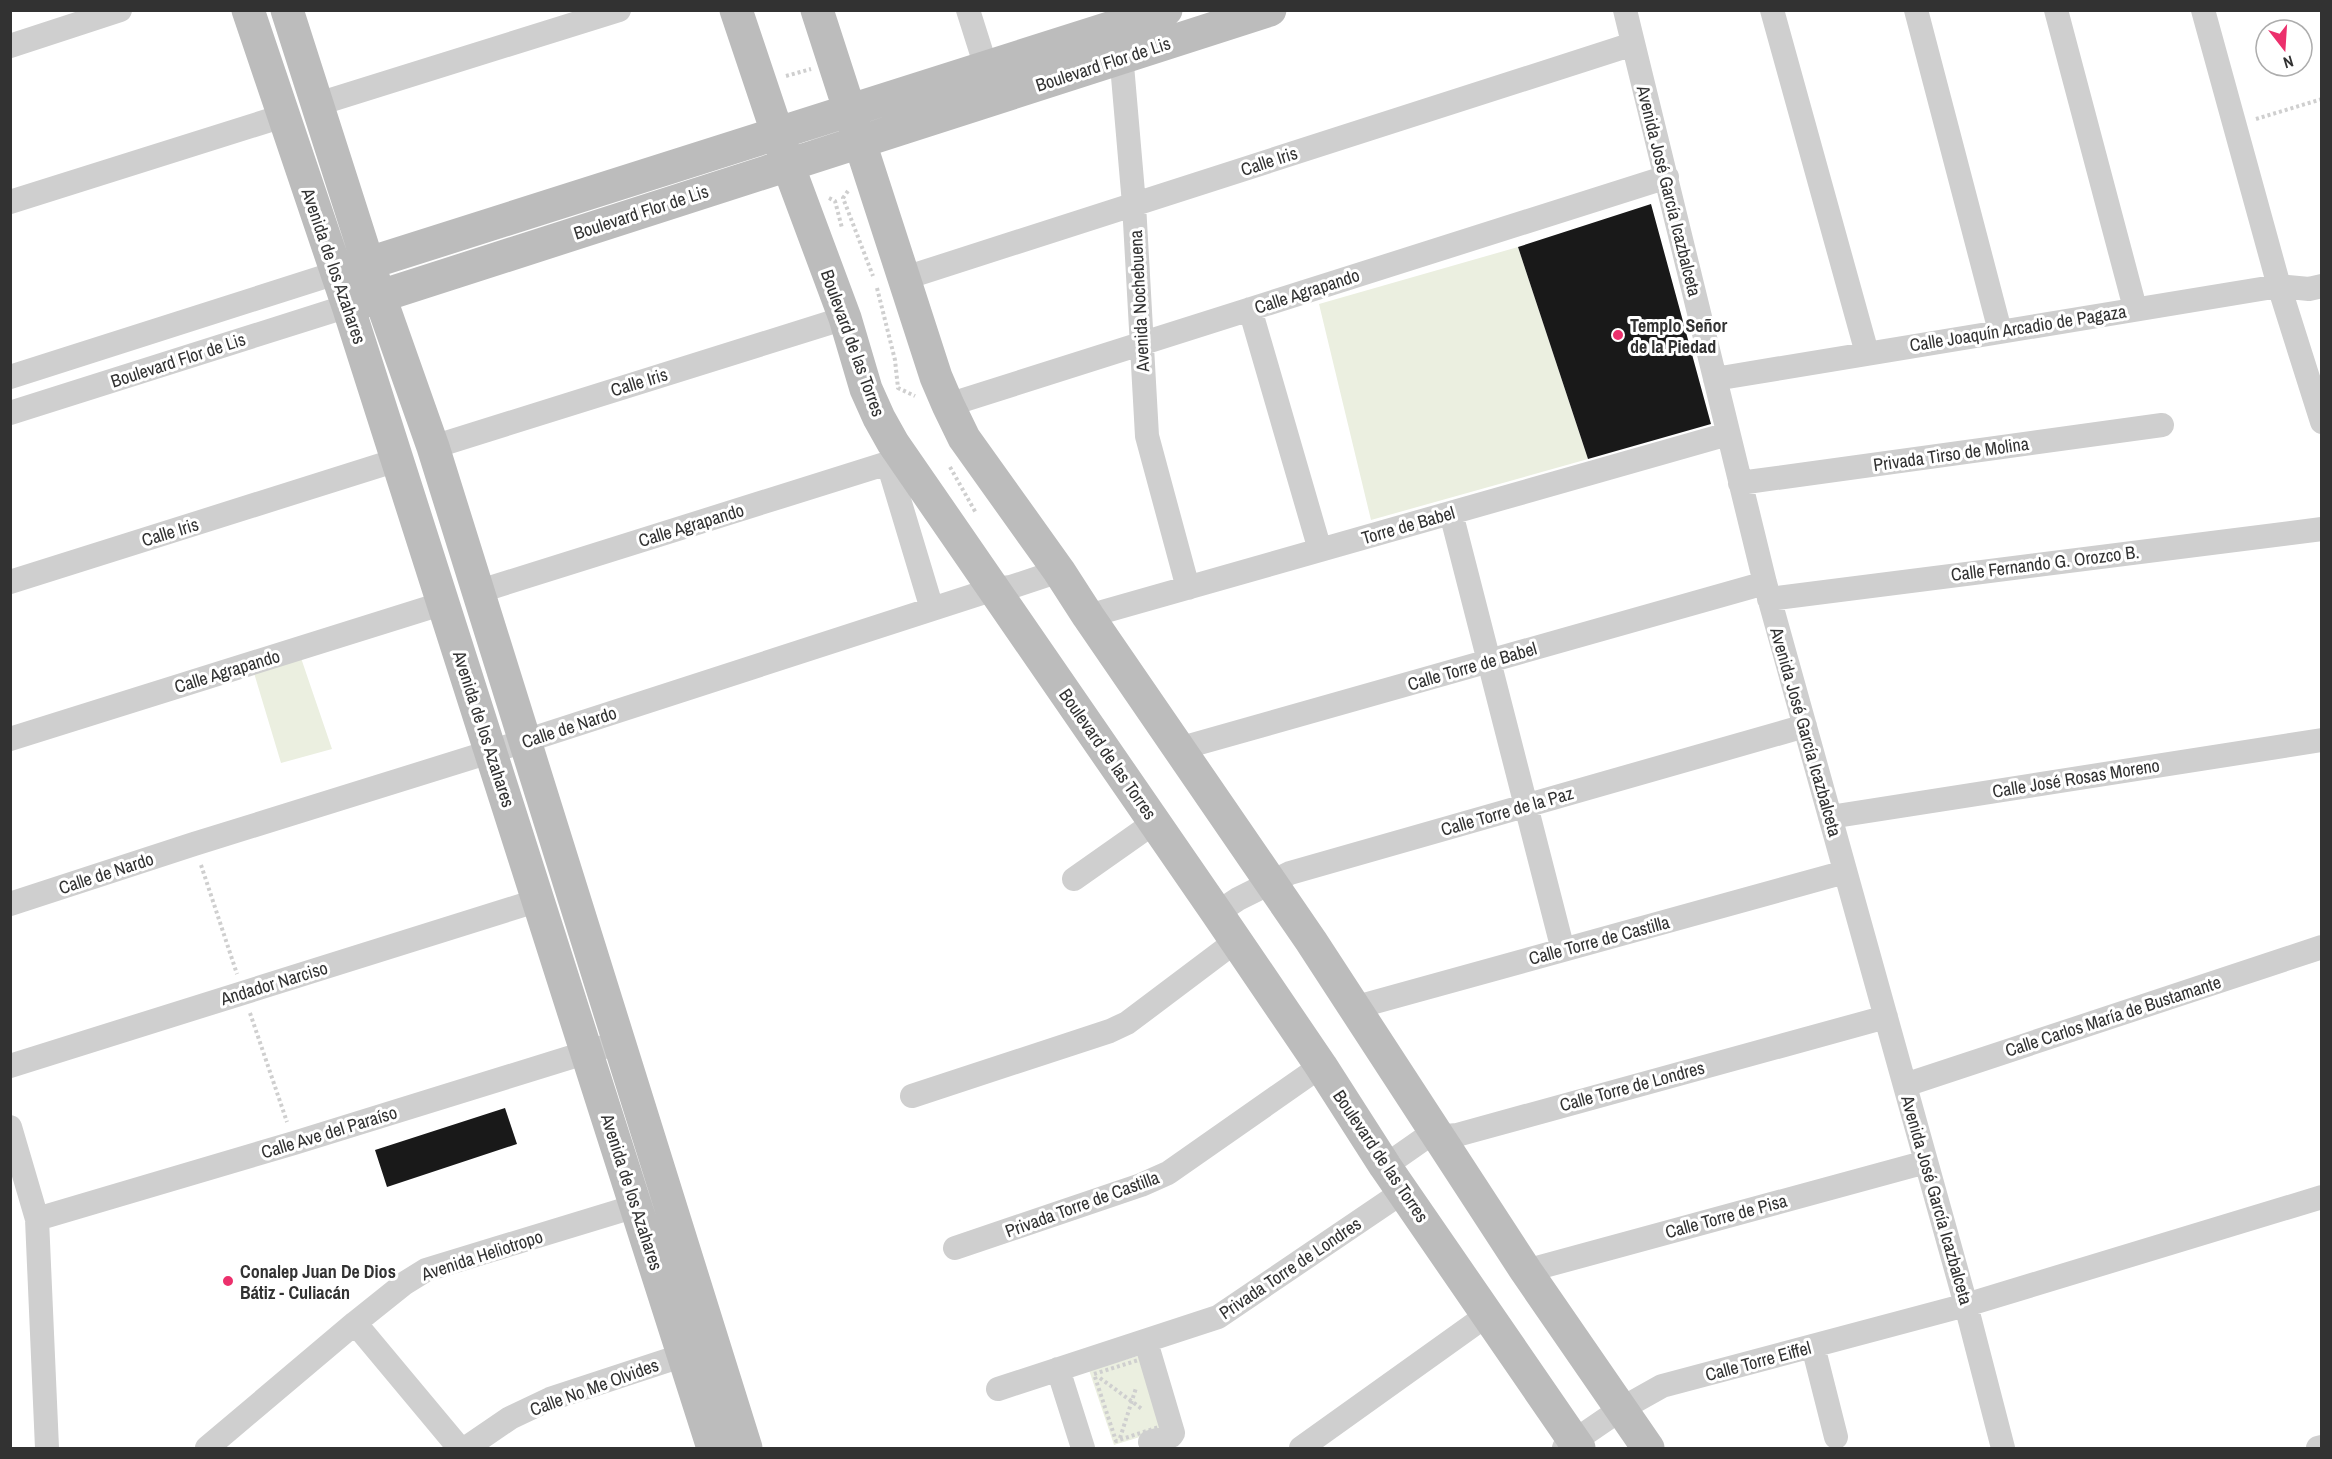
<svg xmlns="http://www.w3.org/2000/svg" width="2332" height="1459" viewBox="0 0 2332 1459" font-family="'Archivo Narrow',sans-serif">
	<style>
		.green { fill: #ebefe0 }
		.building { fill: #191919 }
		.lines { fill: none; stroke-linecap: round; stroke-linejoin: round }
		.path { stroke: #cfcfcf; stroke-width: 4; stroke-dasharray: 3 3; stroke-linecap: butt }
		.street { stroke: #cfcfcf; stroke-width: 24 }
		.secondary { stroke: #bcbcbc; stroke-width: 33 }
		.poi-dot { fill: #ec306c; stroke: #fff; stroke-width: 2 }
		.labels { text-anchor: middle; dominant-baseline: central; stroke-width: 6; stroke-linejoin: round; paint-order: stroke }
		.street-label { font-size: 18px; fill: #323232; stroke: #fff }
		.poi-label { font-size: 18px; font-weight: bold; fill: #323232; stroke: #fff; text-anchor: start }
	</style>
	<rect width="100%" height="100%" fill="#fff"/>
	<!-- green -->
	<path class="green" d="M1518 247 1588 459 1371 520 1319 304Z
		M301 658 332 749 281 763 254 673Z
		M1145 1354 1169 1428 1114 1445 1089 1370Z"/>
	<!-- building -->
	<path class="building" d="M1651 204 1711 424 1588 459 1518 247Z
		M505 1108 517 1144 387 1187 375 1150Z"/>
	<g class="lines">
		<!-- path -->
		<path class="path" d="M786 76 811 69
			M2256 119 2322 99
			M848 191 843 198 873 276
			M829 198 835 201 842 228
			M877 288 895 360 898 388 915 396
			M950 467 976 513
			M201 865 237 974
			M250 1013 287 1122
			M1145 1358 1165 1425 1116 1441 1094 1374Z
			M1100 1378 1142 1409
			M1120 1438 1136 1388"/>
		<!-- street -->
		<path class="street" d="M968 10 986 67
			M1625 10 1765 583 1966 1305 2003 1448
			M1772 10 1867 353
			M1916 10 2000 331
			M2056 10 2135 308
			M2203 10 2279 286 2322 422
			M1120 42 1134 204 1147 436 1188 588
			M10 46 120 10
			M318 104 619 10
			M10 202 283 116
			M905 278 1633 44
			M1250 309 1320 550
			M10 377 336 273
			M1715 379 2279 286 2309 289 2322 286
			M948 405 1667 177
			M10 413 348 306
			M433 447 845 318
			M888 463 932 609
			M1740 483 2162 425
			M1451 513 1563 950
			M10 582 397 460
			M477 592 888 463 905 460
			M1769 599 2322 529
			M1088 616 1728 434
			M10 739 444 603
			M1178 749 1765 583
			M1830 817 2322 740
			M1074 879 1155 822
			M10 904 194 844 525 741 994 589 1011 587 1059 571
			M1217 913 1238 899 1290 873 1805 726
			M1353 1008 1845 872
			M10 1066 539 900
			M1905 1085 2322 947
			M912 1096 1110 1031 1127 1023 1236 941
			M10 1127 37 1219 47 1448
			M1385 1166 1425 1138 1457 1135 1886 1017
			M37 1219 294 1143 620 1042
			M955 1248 1141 1185 1168 1173 1321 1066
			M1526 1271 1926 1162
			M355 1323 456 1444 462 1447 469 1446 510 1418 550 1399 684 1355
			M1146 1342 1173 1433 1171 1436 1150 1442
			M1813 1346 1836 1437
			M1058 1369 1083 1448
			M998 1389 1218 1317 1404 1191
			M207 1448 355 1323 405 1283 426 1270 636 1206
			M1301 1448 1487 1315
			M1564 1448 1621 1409 1662 1386 1966 1305 2322 1197
			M2318 1448 2322 1447"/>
		<!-- secondary -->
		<path class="secondary" d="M248 10 348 306 713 1448
			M287 10 368 263 433 447 746 1448
			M736 10 788 165 845 318 866 389 879 418 893 443 1217 913 1321 1066 1385 1166 1579 1448
			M817 10 936 377 948 405 964 438 1059 571 1088 616 1311 941 1526 1271 1648 1448
			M347 270 1166 10
			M359 303 1270 10"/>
	</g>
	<!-- markers -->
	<g class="poi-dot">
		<circle cx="1618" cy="335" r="6"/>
		<circle cx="228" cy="1281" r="6"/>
	</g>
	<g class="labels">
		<!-- street labels -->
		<g class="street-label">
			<text transform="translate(1103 64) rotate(-18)">Boulevard Flor de Lis</text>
			<text transform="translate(1269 161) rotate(-18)">Calle Iris</text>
			<text transform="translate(1669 191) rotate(76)">Avenida José García Icazbalceta</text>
			<text transform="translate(641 212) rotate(-18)">Boulevard Flor de Lis</text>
			<text transform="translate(334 266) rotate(71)">Avenida de los Azahares</text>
			<text transform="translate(1307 291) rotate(-18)">Calle Agrapando</text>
			<text transform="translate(1139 301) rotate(-93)">Avenida Nochebuena</text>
			<text transform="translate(2018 328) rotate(-9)">Calle Joaquín Arcadio de Pagaza</text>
			<text transform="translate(853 343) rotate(70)">Boulevard de las Torres</text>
			<text transform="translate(178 360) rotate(-18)">Boulevard Flor de Lis</text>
			<text transform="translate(639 382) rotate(-17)">Calle Iris</text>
			<text transform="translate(1951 454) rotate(-8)">Privada Tirso de Molina</text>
			<text transform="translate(691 525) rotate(-17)">Calle Agrapando</text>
			<text transform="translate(1408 525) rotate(-16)">Torre de Babel</text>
			<text transform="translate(170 532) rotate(-17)">Calle Iris</text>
			<text transform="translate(2045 563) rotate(-7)">Calle Fernando G. Orozco B.</text>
			<text transform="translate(1472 666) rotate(-16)">Calle Torre de Babel</text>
			<text transform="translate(227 671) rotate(-17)">Calle Agrapando</text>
			<text transform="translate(569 727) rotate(-18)">Calle de Nardo</text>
			<text transform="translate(484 729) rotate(72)">Avenida de los Azahares</text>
			<text transform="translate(1806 732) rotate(74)">Avenida José García Icazbalceta</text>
			<text transform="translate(1108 754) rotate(55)">Boulevard de las Torres</text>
			<text transform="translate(2076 778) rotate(-9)">Calle José Rosas Moreno</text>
			<text transform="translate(1507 811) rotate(-16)">Calle Torre de la Paz</text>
			<text transform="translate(106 873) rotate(-18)">Calle de Nardo</text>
			<text transform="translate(1599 940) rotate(-15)">Calle Torre de Castilla</text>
			<text transform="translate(274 983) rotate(-17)">Andador Narciso</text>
			<text transform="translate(2113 1016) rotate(-18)">Calle Carlos María de Bustamante</text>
			<text transform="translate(1632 1086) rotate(-15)">Calle Torre de Londres</text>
			<text transform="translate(329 1132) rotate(-17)">Calle Ave del Paraíso</text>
			<text transform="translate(1381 1156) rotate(56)">Boulevard de las Torres</text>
			<text transform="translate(632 1192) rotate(72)">Avenida de los Azahares</text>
			<text transform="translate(1937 1200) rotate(74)">Avenida José García Icazbalceta</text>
			<text transform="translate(1082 1204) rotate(-20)">Privada Torre de Castilla</text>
			<text transform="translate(1726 1216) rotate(-15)">Calle Torre de Pisa</text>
			<text transform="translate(482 1255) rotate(-18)">Avenida Heliotropo</text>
			<text transform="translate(1290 1268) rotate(-34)">Privada Torre de Londres</text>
			<text transform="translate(1758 1361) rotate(-15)">Calle Torre Eiffel</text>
			<text transform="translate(594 1387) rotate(-20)">Calle No Me Olvides</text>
		</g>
		<!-- poi labels -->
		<g class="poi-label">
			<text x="1630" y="325">Templo Señor<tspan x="1630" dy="21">de la Piedad</tspan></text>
			<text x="240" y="1271">Conalep Juan De Dios<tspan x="240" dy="21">Bátiz - Culiacán</tspan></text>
		</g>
	</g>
	<!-- border -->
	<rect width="2332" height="1459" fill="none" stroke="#323232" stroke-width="24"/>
	<!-- north arrow -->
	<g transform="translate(2284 48) rotate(163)"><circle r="28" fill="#ffffff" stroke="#adadad" stroke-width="1.5"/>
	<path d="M0-4.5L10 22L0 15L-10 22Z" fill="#ec306c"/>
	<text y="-9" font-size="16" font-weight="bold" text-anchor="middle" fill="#323232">N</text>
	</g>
</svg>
